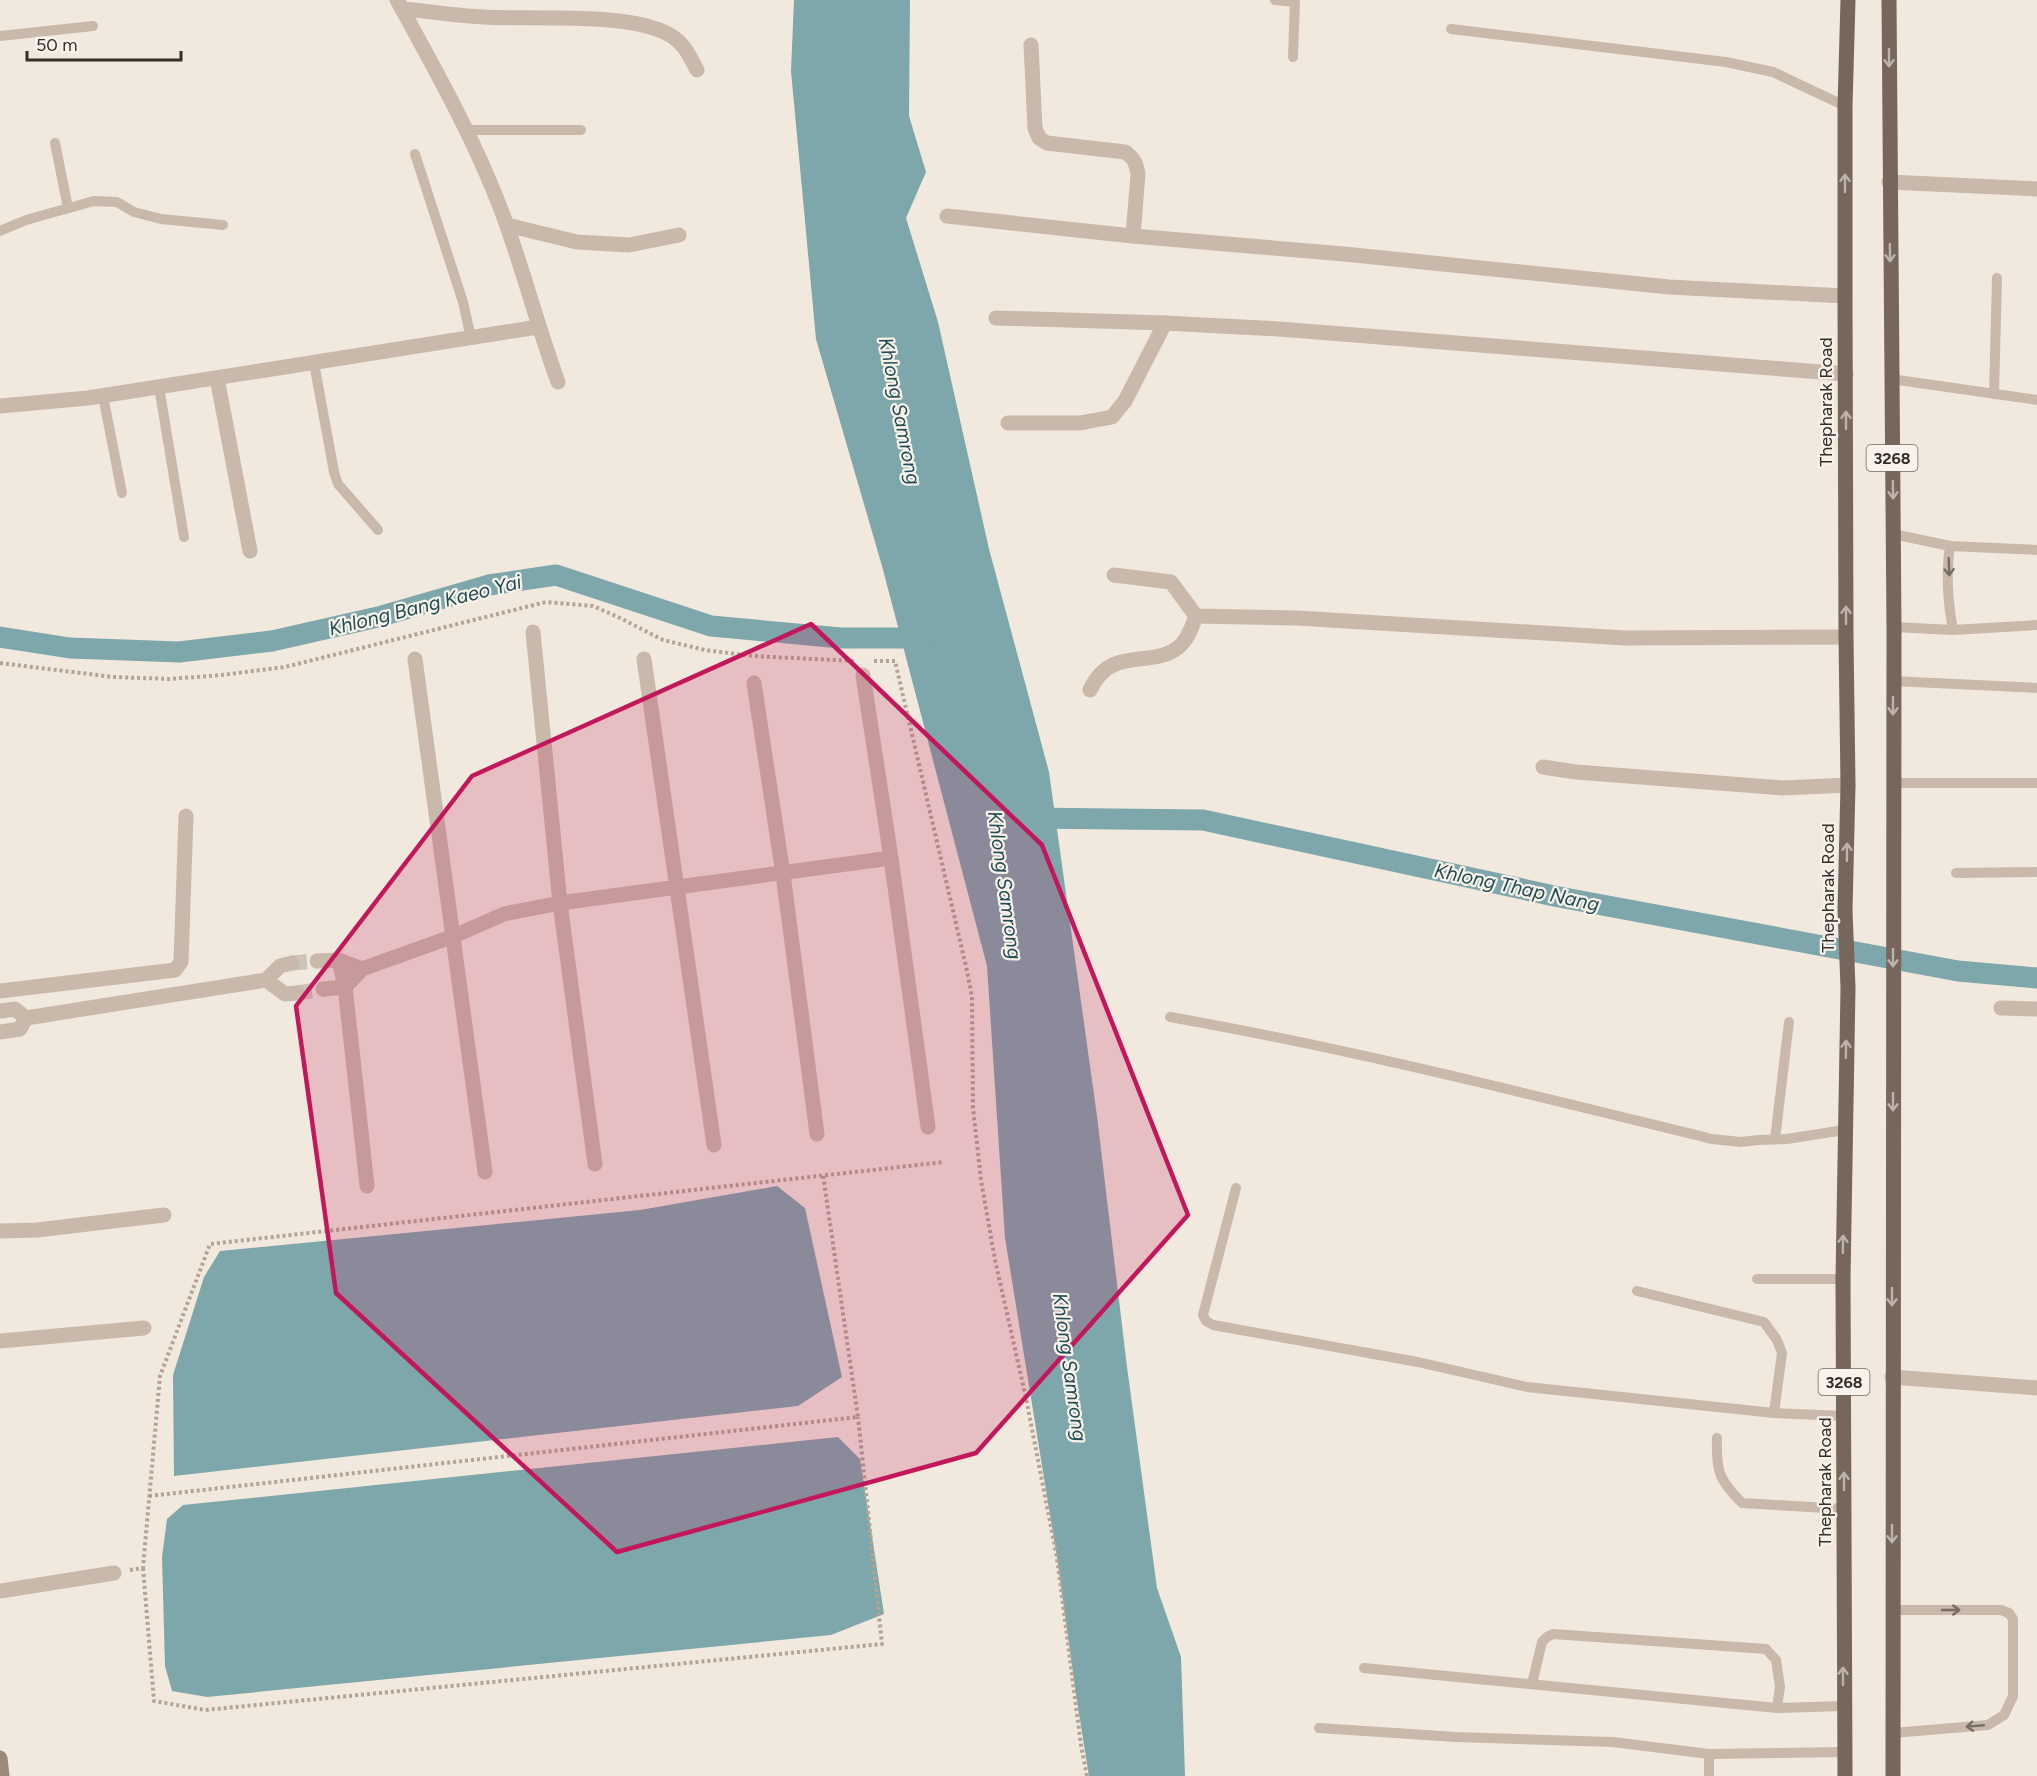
<svg xmlns="http://www.w3.org/2000/svg" width="2037" height="1776" viewBox="0 0 2037 1776" font-family="Figtree,sans-serif">
  <style>
    .water { fill: #7ea7ac }
    .lines { fill: none; stroke-linecap: round; stroke-linejoin: round }
    .canal { stroke: #7ea7ac; stroke-width: 21 }
    .street-tunnel { stroke: #ccc4b9; stroke-width: 15; stroke-dasharray: 15 8; stroke-linecap: butt }
    .path { stroke: #b4a494; stroke-width: 4; stroke-dasharray: 3 3; stroke-linecap: butt }
    .lane { stroke: #c8b9aa; stroke-width: 10 }
    .street { stroke: #c8b9aa; stroke-width: 15 }
    .secondary { stroke: #9b897c; stroke-width: 15 }
    .primary { stroke: #77665b; stroke-width: 15 }
    .oneway { stroke: #beb3aa }
    .oneway2 { stroke: #786d63 }
    .marked { fill: #c2185b; fill-opacity: 0.2; stroke: #c2185b; stroke-width: 4.5; stroke-linejoin: round }
    .labels { text-anchor: middle; stroke-width: 4.5; stroke-linejoin: round; paint-order: stroke }
    .shield { fill: #f8f2ea; stroke: #706963; stroke-width: 1.5 }
    .shield-label { font-size: 16px; font-weight: bold; fill: #362e29 }
    .street-label { font-size: 18px; fill: #362e29; stroke: #f8f2ea }
    .water-label { font-size: 20px; font-style: italic; fill: #214e55; stroke: #f8f2ea }
  </style>
  <rect width="100%" height="100%" fill="#f1e9dd"/>
  <g class="water">
    <path d="M794 0H910L909 116 926 172 906 218 938 322 989 549 1049 772 1097 1116 1127 1367 1157 1588 1181 1657 1185 1776H1089L1076 1695 1057 1558 1005 1238 987 966 882 566 816 339 791 71Z"/>
    <path d="M777 1186 805 1208 842 1377 798 1406 174 1476 173 1375 204 1277 220 1251 640 1210Z"/>
    <path d="M838 1437 860 1459 884 1614 831 1635 207 1697 172 1691 165 1666 162 1557 167 1519 183 1505Z"/>
  </g>
  <g class="lines">
    <g class="canal">
      <path d="M0 637 70 648 179 652 272 641 378 617 489 585 556 575 711 626 841 638H926"/>
      <path d="M1027 818 1203 820 1559 897 1958 971 2037 978"/>
    </g>
    <g class="street-tunnel">
      <path d="M292 963 317 961"/>
      <path d="M297 993 323 989"/>
    </g>
    <g class="path">
      <path d="M874 661H895L967 971 972 997 973 1108 981 1180 995 1260 1026 1398 1057 1558 1081 1745 1087 1776"/>
      <path d="M0 663 113 677 170 679 222 675 285 667 546 602 593 606 620 618 663 640 705 650 753 656 855 661"/>
      <path d="M149 1496 858 1417 823 1175"/>
      <path d="M143 1568 154 1701 205 1710 882 1644 858 1417"/>
      <path d="M130 1570 143 1568 160 1376 210 1244 944 1162"/>
    </g>
    <g class="lane">
      <path d="M1275 0 1294 2"/>
      <path d="M1451 29 1726 62 1773 72 1845 106"/>
      <path d="M0 36 93 26"/>
      <path d="M1293 57 1295 0"/>
      <path d="M465 130H581"/>
      <path d="M55 143 68 208"/>
      <path d="M415 154 463 302 471 338"/>
      <path d="M0 231 26 220 94 201 117 202 134 212 161 219 223 225"/>
      <path d="M314 363 334 472 338 484 378 530"/>
      <path d="M1891 379 2037 400"/>
      <path d="M159 387 184 537"/>
      <path d="M1994 394 1997 278"/>
      <path d="M103 396 122 493"/>
      <path d="M1893 534 1950 546C1946 572 1948 603 1953 630L1894 627"/>
      <path d="M1950 546 2037 550"/>
      <path d="M1953 630 2037 625"/>
      <path d="M1893 681 2037 688"/>
      <path d="M1893 783H2037"/>
      <path d="M1956 873 2037 872"/>
      <path d="M1170 1017C1352 1049 1532 1095 1712 1139L1741 1142 1758 1140 1787 1139 1844 1130"/>
      <path d="M1775 1139 1789 1022"/>
      <path d="M1236 1188 1203 1315 1206 1321 1213 1325 1418 1362 1527 1387 1774 1413 1845 1416"/>
      <path d="M1757 1279H1843"/>
      <path d="M1637 1291 1764 1322 1777 1340 1782 1353 1774 1413"/>
      <path d="M1717 1438C1716 1470 1718 1479 1742 1503L1844 1509"/>
      <path d="M1364 1668 1777 1708 1843 1706"/>
      <path d="M1532 1684 1542 1642 1547 1637 1553 1634 1766 1649 1776 1660 1780 1687 1777 1708"/>
      <path d="M1319 1728 1456 1737 1613 1742 1709 1754 1845 1752"/>
      <path d="M1893 1733 1988 1725 2004 1715 2013 1696V1619L2009 1613 2001 1610H1893"/>
      <path d="M1709 1754V1776"/>
    </g>
    <g class="street">
      <path d="M397 0C436 71 480 149 507 226 525 277 539 330 558 382"/>
      <path d="M402 9C429 11 457 16 484 17 531 20 635 11 673 37 685 45 690 57 697 70"/>
      <path d="M1031 45 1035 128 1039 138 1047 143 1125 152C1134 158 1136 163 1138 174L1133 236"/>
      <path d="M1889 182 2037 189"/>
      <path d="M947 216 1133 236 1344 254 1669 287 1845 296"/>
      <path d="M507 225 577 242 629 245 679 235"/>
      <path d="M996 318 1165 323"/>
      <path d="M217 378 250 551"/>
      <path d="M0 406 88 398 538 327"/>
      <path d="M1008 423H1080L1112 417 1125 401 1165 323 1279 329 1846 374"/>
      <path d="M1114 575 1171 582 1196 616 1297 618 1625 638 1846 637"/>
      <path d="M533 632 560 903 595 1164"/>
      <path d="M415 659 485 1172"/>
      <path d="M644 659 714 1145"/>
      <path d="M863 675 891 858 928 1127"/>
      <path d="M754 683 783 874 817 1134"/>
      <path d="M1090 690C1112 643 1153 671 1181 645 1189 637 1192 626 1196 616"/>
      <path d="M1543 767 1576 772 1783 788 1848 785"/>
      <path d="M339 960 345 987 367 1186"/>
      <path d="M317 961 339 960 362 969"/>
      <path d="M266 980 285 994 297 993"/>
      <path d="M323 989 345 987 362 969 454 936 504 914 560 903 891 858"/>
      <path d="M0 991 175 970 181 962 186 816"/>
      <path d="M2001 1008 2037 1009"/>
      <path d="M0 1011 15 1009 26 1018"/>
      <path d="M26 1018 266 980 280 966 292 963"/>
      <path d="M0 1032 20 1029 26 1018"/>
      <path d="M0 1231 37 1230 164 1215"/>
      <path d="M0 1341 144 1328"/>
      <path d="M1892 1377 2037 1388"/>
      <path d="M0 1591 114 1573"/>
    </g>
    <path class="secondary" d="M0 1758 2 1776"/>
    <g class="primary">
      <path d="M1889 0 1894 627 1893 1776"/>
      <path d="M1845 1776 1843 1279 1848 988 1845 910 1848 785 1846 637 1845 296V106L1848 0"/>
    </g>
  </g>
  <defs><path id="oneway-shaft" d="M-6 0H5M1.5-3L5.5 0L1.5 3" fill="none" stroke-width="1.6" stroke-linecap="round" stroke-linejoin="round" transform="scale(1.5)"/></defs>
  <g class="oneway">
    <use href="#oneway-shaft" transform="translate(1889 58) rotate(90)"/>
    <use href="#oneway-shaft" transform="translate(1845 183) rotate(-90)"/>
    <use href="#oneway-shaft" transform="translate(1890 253) rotate(89)"/>
    <use href="#oneway-shaft" transform="translate(1846 420) rotate(-90)"/>
    <use href="#oneway-shaft" transform="translate(1893 490) rotate(89)"/>
    <use href="#oneway-shaft" transform="translate(1846 615) rotate(-90)"/>
    <use href="#oneway-shaft" transform="translate(1893 706) rotate(90)"/>
    <use href="#oneway-shaft" transform="translate(1847 852) rotate(-89)"/>
    <use href="#oneway-shaft" transform="translate(1893 958) rotate(90)"/>
    <use href="#oneway-shaft" transform="translate(1846 1049) rotate(-89)"/>
    <use href="#oneway-shaft" transform="translate(1893 1102) rotate(90)"/>
    <use href="#oneway-shaft" transform="translate(1843 1244) rotate(-89)"/>
    <use href="#oneway-shaft" transform="translate(1892 1297) rotate(90)"/>
    <use href="#oneway-shaft" transform="translate(1844 1481) rotate(-90)"/>
    <use href="#oneway-shaft" transform="translate(1892 1534) rotate(90)"/>
    <use href="#oneway-shaft" transform="translate(1843 1676) rotate(-90)"/>
  </g>
  <g class="oneway2">
    <use href="#oneway-shaft" transform="translate(1949 567) rotate(88)"/>
    <use href="#oneway-shaft" transform="translate(1951 1610)"/>
    <use href="#oneway-shaft" transform="translate(1975 1726) rotate(175)"/>
  </g>
  <path class="marked" d="M811 624 1042 845 1188 1215 976 1453 617 1552 336 1293 296 1006 472 776Z"/>
  <g class="labels">
    <g class="shield">
      <rect x="1866.5" y="445" width="51" height="26" rx="4.5"/>
      <rect x="1818.5" y="1369" width="51" height="26" rx="4.5"/>
    </g>
    <g class="shield-label">
      <text x="1892" y="464">3268</text>
      <text x="1844" y="1388">3268</text>
    </g>
    <g class="street-label">
      <text transform="translate(1826 402) rotate(-90)" y="6">Thepharak Road</text>
      <text transform="translate(1828 888) rotate(-90)" y="6">Thepharak Road</text>
      <text transform="translate(1825 1482) rotate(-90)" y="6">Thepharak Road</text>
    </g>
    <g class="water-label">
      <text transform="translate(900 411) rotate(79)" y="7">Khlong Samrong</text>
      <text transform="translate(425 605) rotate(-14)" y="7">Khlong Bang Kaeo Yai</text>
      <text transform="translate(1005 885) rotate(82)" y="7">Khlong Samrong</text>
      <text transform="translate(1517 887) rotate(12)" y="7">Khlong Thap Nang</text>
      <text transform="translate(1070 1367) rotate(82)" y="7">Khlong Samrong</text>
    </g>
  </g>
  <path d="M27 51v9h154v-9" fill="none" stroke="#362e29" stroke-width="3"/>
  <text x="36" y="51" font-size="18" fill="#362e29" stroke="#f8f2ea" stroke-width="4.5" paint-order="stroke">50 m</text>
</svg>
